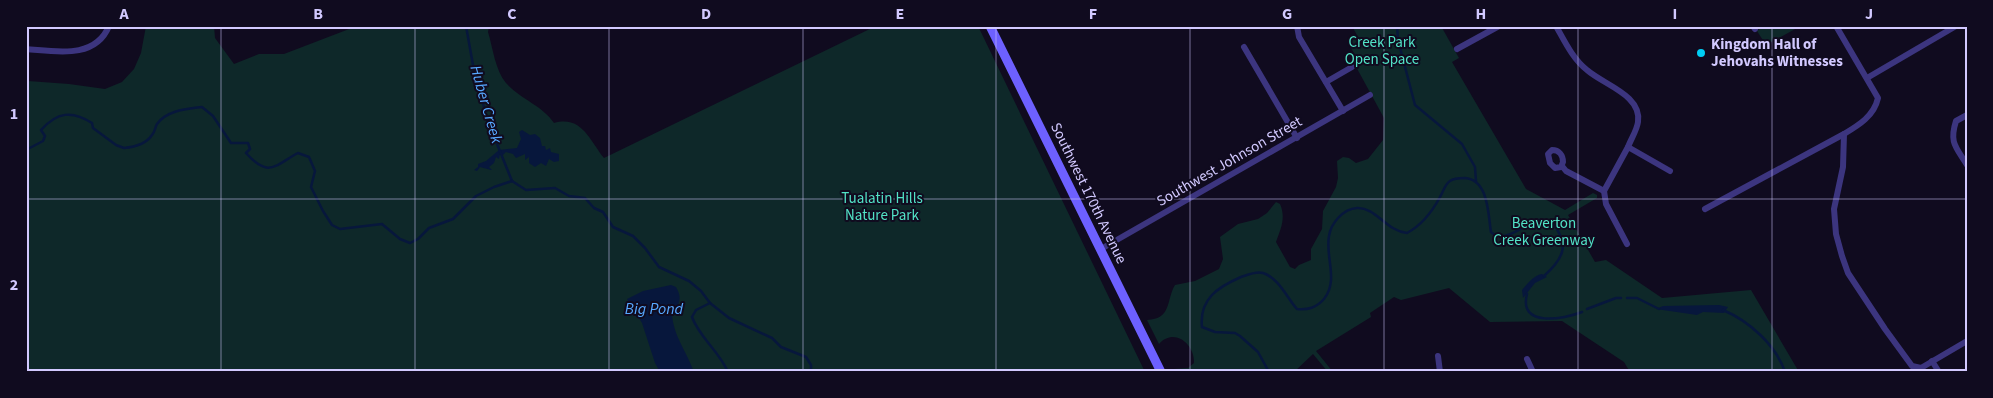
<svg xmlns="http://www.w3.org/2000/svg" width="1993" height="398" viewBox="0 0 1993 398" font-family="'Source Sans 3',sans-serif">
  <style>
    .green { fill: #0e2829 }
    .water { fill: #07173c }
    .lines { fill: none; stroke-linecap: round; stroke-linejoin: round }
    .stream { stroke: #07173c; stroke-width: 2.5 }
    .minor { stroke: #3c357f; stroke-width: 6 }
    .secondary { stroke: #6d60ff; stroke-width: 9 }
    .grid { fill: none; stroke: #d2c9ff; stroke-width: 1; stroke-opacity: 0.55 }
    .poi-dot { fill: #00cef4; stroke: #100b1f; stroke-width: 2 }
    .labels { text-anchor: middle; stroke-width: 4; stroke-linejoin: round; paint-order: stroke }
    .park-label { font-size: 15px; fill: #52e2c6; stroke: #100b1f }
    .poi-label { font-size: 15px; font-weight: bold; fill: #d2c9ff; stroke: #100b1f; text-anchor: start }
    .street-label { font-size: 15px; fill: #d2c9ff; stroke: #100b1f }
    .water-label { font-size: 16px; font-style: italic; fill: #57a8ff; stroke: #100b1f }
    .neatline { fill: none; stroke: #d2c9ff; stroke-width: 2 }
    .grid-label { font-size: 16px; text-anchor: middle; font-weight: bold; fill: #d2c9ff }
  </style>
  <rect width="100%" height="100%" fill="#100b1f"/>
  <g class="green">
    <path d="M146 26H214L215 38 234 64 259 54H284L357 26H489L488 32C493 48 495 70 506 83 520 99 542 105 554 123 582 115 590 141 604 158L876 26H978L1145 372H26V84L28 81 69 84 105 89 122 82 134 69 141 53Z"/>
    <path d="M1352 26H1441L1459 58 1452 62 1526 189 1565 210 1593 193 1597 195V198L1568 215 1595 262 1606 260 1662 298 1751 290 1799 372H1630L1624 362 1562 321 1490 322 1449 288 1401 300 1394 297 1370 313 1371 317 1316 351 1333 372H1328L1313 354 1294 372H1174L1173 369 1188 368 1194 363C1195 344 1174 327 1159 344L1147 320C1172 319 1166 300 1175 285L1195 281 1219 269 1223 259 1220 237 1238 224 1258 219 1267 213 1276 202 1280 204C1286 218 1281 228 1276 242L1290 267 1295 269 1299 265 1311 260V249L1322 229 1323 211 1336 187 1338 178 1337 161 1343 157 1349 158 1356 163 1368 159 1383 140 1384 118 1354 63 1358 60 1348 43 1358 37Z"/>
    <path d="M1763 26H1796L1797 28 1766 45 1757 31Z"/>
  </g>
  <g class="water">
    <path d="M522 130 530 135 535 134 540 138 542 146H545L546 150 550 148 551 152 559 154V161L554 162 549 159 546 166 541 163 535 167 529 163V157L525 160V154L516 158 513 154 506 152 503 155 500 154 499 159 496 157 494 163 489 167 492 170H491L480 167 477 171 474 170 478 167V164L486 161 499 150 517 148 521 139 519 132Z"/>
    <path d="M1542 274 1547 277 1535 283 1523 298 1522 290C1527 284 1534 275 1542 274Z"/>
    <path d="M671 285 676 287C683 299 679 304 672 315 674 337 687 352 694 372H660L655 363 642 323 627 299 643 291Z"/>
    <path d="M1719 305 1728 307 1724 313 1703 312 1697 315 1656 309 1663 306Z"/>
  </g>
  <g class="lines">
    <g class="stream">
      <path d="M466 26 473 65 487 119 512 181"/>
      <path d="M1397 26 1398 40 1415 105 1462 144 1475 167 1476 182"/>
      <path d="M26 150 43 141 45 136 41 130C57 112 72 110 92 123L93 128 116 145 124 148C135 147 146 144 152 135 155 132 155 127 157 124 167 110 187 109 202 107L213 116 231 143H248L250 149 246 153C269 179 275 165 298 153L309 157 315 171 311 187 323 211 332 225 340 229 382 224 400 239 410 243 418 239 429 228 453 219 476 196 494 187 512 181"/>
      <path d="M512 181 526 190 555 188 569 196 585 198 594 208 603 212 613 227 633 236 645 248 659 267 689 281 701 291 710 303 729 318 772 338 781 347 806 357 811 365V372"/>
      <path d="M1527 294C1518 328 1564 319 1582 312"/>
      <path d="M1627 298H1637L1659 309"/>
      <path d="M710 303 696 310 692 317C699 337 719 351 728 372"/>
      <path d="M1587 309 1616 298H1621"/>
      <path d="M1723 310C1749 321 1776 345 1785 372"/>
      <path d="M1269 372 1258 352 1240 336 1235 333 1215 332 1202 327C1199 299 1218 287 1241 277 1247 275 1256 271 1263 273 1279 278 1287 298 1297 309 1308 310 1316 308 1324 299 1339 280 1325 257 1329 236 1331 223 1343 209 1357 208 1376 207 1386 231 1407 233 1422 225 1432 212 1440 197 1443 192 1445 184 1450 181 1454 178 1461 178 1465 178 1489 180 1488 215 1491 232 1506 245 1524 223 1540 220 1543 220 1548 221 1552 222 1570 245 1564 258 1544 276"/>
    </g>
    <g class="minor">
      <path d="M1297 26 1299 37 1343 111"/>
      <path d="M1556 26C1565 42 1573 59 1587 70 1604 85 1642 95 1638 122 1637 130 1631 139 1628 147"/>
      <path d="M1753 26 1755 29"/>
      <path d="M1836 26 1878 98C1874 116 1859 125 1844 134L1843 167 1834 209 1836 234 1842 256 1848 273 1885 329 1912 366 1921 368 1967 341"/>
      <path d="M1244 47 1297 138"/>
      <path d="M26 49C55 51 95 60 109 26"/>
      <path d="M1457 49 1499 26"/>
      <path d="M1867 78 1956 26"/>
      <path d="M1326 82 1352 67"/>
      <path d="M1967 115 1956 121C1949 143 1956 147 1967 165"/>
      <path d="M1552 150C1559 150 1563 155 1563 162L1561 167 1555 168 1550 163 1548 154Z"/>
      <path d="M1562 166 1566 171 1604 191"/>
      <path d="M1705 209 1844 134"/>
      <path d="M1627 244 1606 204 1604 191 1628 147 1670 171"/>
      <path d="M1101 249 1370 95"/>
      <path d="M1438 356 1440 372"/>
      <path d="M1527 359 1533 372"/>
      <path d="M1932 361 1939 372"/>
    </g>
    <path class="secondary" d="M990 26 1161 372"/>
  </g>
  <path class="grid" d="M221 26V372M415 26V372M609 26V372M803 26V372M996 26V372M1190 26V372M1384 26V372M1578 26V372M1772 26V372M26 199H1967"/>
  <circle class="poi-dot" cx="1701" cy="53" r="5"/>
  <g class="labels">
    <g class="park-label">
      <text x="1382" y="47">Creek Park<tspan x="1382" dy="17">Open Space</tspan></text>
      <text x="882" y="203">Tualatin Hills<tspan x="882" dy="17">Nature Park</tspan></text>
      <text x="1544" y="228">Beaverton<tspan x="1544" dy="17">Creek Greenway</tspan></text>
    </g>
    <g class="poi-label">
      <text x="1711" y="49">Kingdom Hall of<tspan x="1711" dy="17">Jehovahs Witnesses</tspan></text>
    </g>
    <g class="street-label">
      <text transform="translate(1229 161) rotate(-30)" y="5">Southwest Johnson Street</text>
      <text transform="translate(1089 193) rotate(64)" y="5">Southwest 170th Avenue</text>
    </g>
    <g class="water-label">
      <text transform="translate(487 104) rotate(74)" y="6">Huber Creek</text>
      <text x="654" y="314">Big Pond</text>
    </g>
  </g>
  <rect width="1993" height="398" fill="none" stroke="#100b1f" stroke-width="55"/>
  <rect x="28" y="28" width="1938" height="342" class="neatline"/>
  <g class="grid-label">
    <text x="124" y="19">A</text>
    <text x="318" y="19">B</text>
    <text x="512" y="19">C</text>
    <text x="706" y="19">D</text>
    <text x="900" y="19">E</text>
    <text x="1093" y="19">F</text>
    <text x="1287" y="19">G</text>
    <text x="1481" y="19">H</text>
    <text x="1675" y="19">I</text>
    <text x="1869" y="19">J</text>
    <text x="14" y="119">1</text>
    <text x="14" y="290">2</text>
  </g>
</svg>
